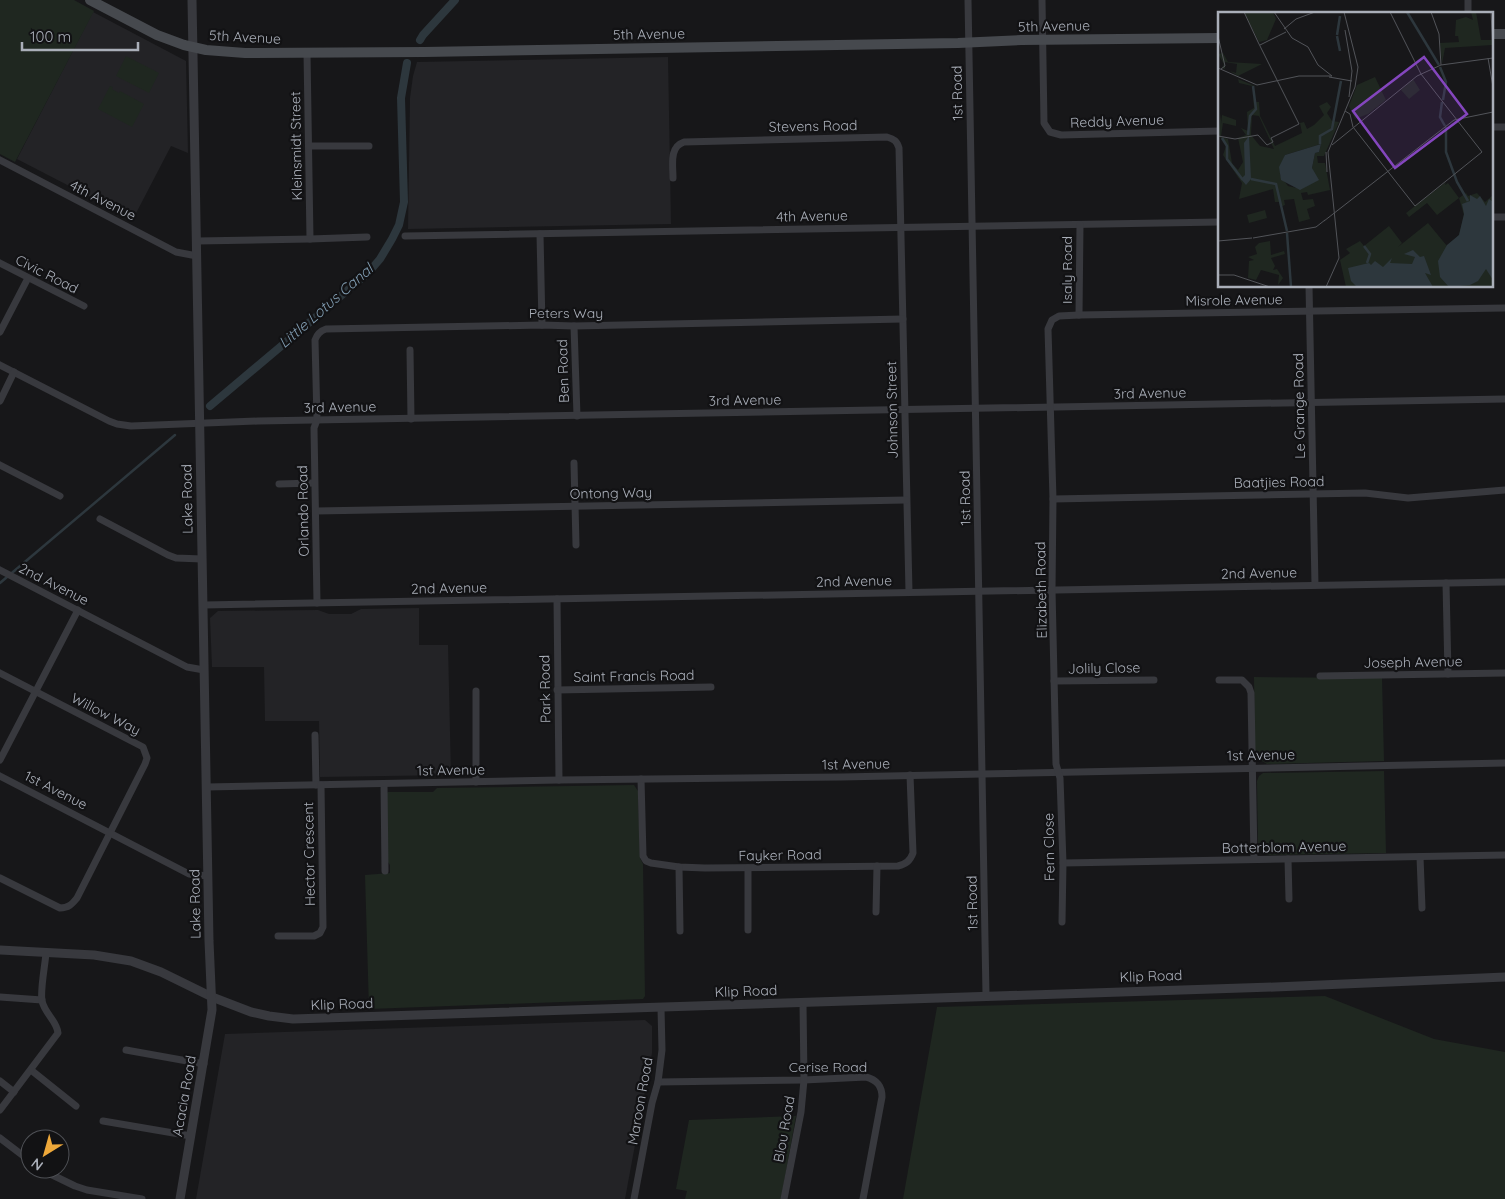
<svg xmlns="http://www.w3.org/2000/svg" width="1505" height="1199" viewBox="0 0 1505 1199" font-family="Quicksand,sans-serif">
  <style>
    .built { fill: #232326 }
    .green { fill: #1f2720 }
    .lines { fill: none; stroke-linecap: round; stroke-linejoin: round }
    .stream { stroke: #2d373d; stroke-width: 2.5 }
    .canal { stroke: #2d373d; stroke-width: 8 }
    .minor { stroke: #38393e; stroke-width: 7 }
    .tertiary { stroke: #38393e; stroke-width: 9 }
    .secondary { stroke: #46494e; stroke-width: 10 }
    .labels { text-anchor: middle; stroke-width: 4.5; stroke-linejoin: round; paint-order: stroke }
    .street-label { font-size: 14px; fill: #aaafb9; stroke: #121214 }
    .water-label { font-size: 15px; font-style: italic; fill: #829eb3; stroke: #121214 }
    .inset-river { fill: none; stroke: #2d373d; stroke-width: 2.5 }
    .inset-road { fill: none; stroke: #525459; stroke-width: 1 }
    .view { fill: #8446be; fill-opacity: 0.15; stroke: #8446be; stroke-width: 2.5 }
    .inset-edge { fill: none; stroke: #aaafb9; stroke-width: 2.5 }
  </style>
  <rect width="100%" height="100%" fill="#171719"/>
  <g class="built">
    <path d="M93 12 186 61 188 153 171 146 133 219 17 159Z"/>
    <path d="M668 57 671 224 408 229 410 98 413 76 417 62Z"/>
    <path d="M419 608V645H448L451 775 320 777 319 721H265L264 667H212L210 618 218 611 318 610 329 614H351L361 609Z"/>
    <path d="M645 1020 652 1026V1053L625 1199H196L225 1034Z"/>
  </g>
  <g class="green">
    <path d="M0 0H74L94 11 15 162 0 154Z"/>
    <path d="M126 56 159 73 149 93 116 76Z"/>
    <path d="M110 86 113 87 112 89 119 93 120 91 144 104 132 127 98 109Z"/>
    <path d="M1254 677 1382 678 1384 761 1267 764 1259 759 1255 752Z"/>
    <path d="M1384 771 1386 853 1267 855 1261 852 1258 846 1257 781 1259 776 1263 773Z"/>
    <path d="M634 785 638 791 640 858 643 864 645 996 643 999 369 1009 365 875 390 873V865L387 861 386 794 388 792H433L437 788Z"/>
    <path d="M1325 996 1434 1039 1505 1052V1199H903L937 1007Z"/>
    <path d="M796 1116 781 1199H685L687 1191 676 1189 689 1120Z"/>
  </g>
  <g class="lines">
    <path class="stream" d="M0 583 175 435"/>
    <g class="canal">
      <path d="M420 40 423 35 455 0"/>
      <path d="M210 406 368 273 380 259 392 239 399 225 404 202 401 98 407 63"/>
    </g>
    <g class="minor">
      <path d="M968 0 986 995"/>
      <path d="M1042 0 1044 123 1050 132 1061 135 1219 131"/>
      <path d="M1468 0V14"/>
      <path d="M307 53 310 239"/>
      <path d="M1491 127H1505"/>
      <path d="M309 146H369"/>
      <path d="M0 160 176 252 197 256"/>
      <path d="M673 178C673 165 669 147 684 142L887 137C894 139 897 141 899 148L909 592"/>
      <path d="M1491 217H1505"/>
      <path d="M540 234 542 325"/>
      <path d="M405 236 1219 222"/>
      <path d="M197 241 310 239 367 237"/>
      <path d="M0 263 84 306"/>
      <path d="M1309 286 1315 585"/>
      <path d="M1079 315 1080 225"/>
      <path d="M574 326 577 416"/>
      <path d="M0 332 28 278"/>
      <path d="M410 350 411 419"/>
      <path d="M0 365 109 421 117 424 131 426 258 421 1505 399"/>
      <path d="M0 401 14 372"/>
      <path d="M574 463 576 545"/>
      <path d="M0 465 60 496"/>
      <path d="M279 484 314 483"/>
      <path d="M1053 499 1365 493 1408 498 1505 490"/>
      <path d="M316 511 906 500"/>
      <path d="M100 519 168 555 176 558 202 559"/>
      <path d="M0 570 187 667 204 670"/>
      <path d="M1446 583 1448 674"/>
      <path d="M557 599 559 780"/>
      <path d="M317 603 314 428 317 420 315 340C317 334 320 331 326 329L542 325 574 326 903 319"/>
      <path d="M204 605 1505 582"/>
      <path d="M0 673 143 747 147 758 145 764 77 898C72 904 69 908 60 908L0 878"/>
      <path d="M1320 676 1505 673"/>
      <path d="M1219 680H1242L1249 687 1251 693 1254 859"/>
      <path d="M1054 681 1154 680"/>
      <path d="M557 690 711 687"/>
      <path d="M476 691V782"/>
      <path d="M315 735 316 785"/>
      <path d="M0 760 78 610"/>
      <path d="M0 776 189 874 208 876"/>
      <path d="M641 779 643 856 646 861 651 863 679 867 705 868 898 866C906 864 910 861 913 853L910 775"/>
      <path d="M384 784 385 871"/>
      <path d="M207 787 559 780 842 777 1505 763"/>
      <path d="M1420 857 1422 908"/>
      <path d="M1288 859 1289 899"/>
      <path d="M1063 863 1505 855"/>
      <path d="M679 867 680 931"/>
      <path d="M748 868V930"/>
      <path d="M876 912 877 866"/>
      <path d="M1062 922 1063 863 1060 778 1056 764 1052 590 1053 499 1048 329 1052 320 1059 316 1079 315 1505 308"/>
      <path d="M278 936H314L320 933 323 927 321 785"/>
      <path d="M0 997 42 1000"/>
      <path d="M126 1050 204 1064"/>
      <path d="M31 1070 76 1106"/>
      <path d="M0 1081 14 1092"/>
      <path d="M658 1082 804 1080 866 1077C877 1080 882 1086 882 1097L863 1199"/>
      <path d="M0 1110 58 1033C57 1021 45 1014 42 1001 40 990 45 966 46 953"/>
      <path d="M103 1121 191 1136"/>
      <path d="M0 1138 30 1161"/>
      <path d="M40 1169 75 1186 87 1190 142 1199"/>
      <path d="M634 1199 652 1103 658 1082 662 1050 661 1008"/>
      <path d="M784 1199 801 1112 804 1080 803 1003"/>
    </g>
    <g class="tertiary">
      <path d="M0 950 94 955 131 961 161 972 212 997 251 1012 269 1016 293 1019 1275 987 1505 977"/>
      <path d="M180 1199 212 1010 209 941 192 0"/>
    </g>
    <g class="secondary">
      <path d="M90 0 157 35 184 45 206 50 245 53 424 52 958 43 1021 40 1219 38"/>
      <path d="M1491 34H1505"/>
    </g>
  </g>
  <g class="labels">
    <g class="street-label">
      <text transform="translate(1054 26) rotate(-1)" y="5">5th Avenue</text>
      <text transform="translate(649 34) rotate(-1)" y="5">5th Avenue</text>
      <text transform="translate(245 37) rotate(3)" y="5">5th Avenue</text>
      <text transform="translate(957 93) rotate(-91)" y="5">1st Road</text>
      <text transform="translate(1117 121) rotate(-2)" y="5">Reddy Avenue</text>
      <text transform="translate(813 126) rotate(-1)" y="5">Stevens Road</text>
      <text transform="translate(296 146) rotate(-91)" y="5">Kleinsmidt Street</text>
      <text transform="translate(103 200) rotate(27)" y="5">4th Avenue</text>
      <text transform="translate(812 216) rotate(-1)" y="5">4th Avenue</text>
      <text transform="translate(1067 270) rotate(-90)" y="5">Isaly Road</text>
      <text transform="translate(47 274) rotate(27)" y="5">Civic Road</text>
      <text transform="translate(1234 300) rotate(-1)" y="5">Misrole Avenue</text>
      <text x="566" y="318">Peters Way</text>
      <text transform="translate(563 371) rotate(-92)" y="5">Ben Road</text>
      <text transform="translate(1150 393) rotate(-1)" y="5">3rd Avenue</text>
      <text transform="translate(745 400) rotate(-1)" y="5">3rd Avenue</text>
      <text transform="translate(1299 406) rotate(-91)" y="5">Le Grange Road</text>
      <text transform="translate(340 407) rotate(-1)" y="5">3rd Avenue</text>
      <text transform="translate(892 410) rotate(-91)" y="5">Johnson Street</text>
      <text transform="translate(1279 482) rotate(-1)" y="5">Baatjies Road</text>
      <text transform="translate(611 493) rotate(-1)" y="5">Ontong Way</text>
      <text transform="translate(965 498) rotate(-91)" y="5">1st Road</text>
      <text transform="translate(187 499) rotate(-91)" y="5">Lake Road</text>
      <text transform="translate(303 511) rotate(-91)" y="5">Orlando Road</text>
      <text transform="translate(1259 573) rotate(-1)" y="5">2nd Avenue</text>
      <text transform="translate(854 581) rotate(-1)" y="5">2nd Avenue</text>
      <text transform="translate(54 584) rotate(27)" y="5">2nd Avenue</text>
      <text transform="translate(449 588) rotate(-1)" y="5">2nd Avenue</text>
      <text transform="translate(1041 590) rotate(-91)" y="5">Elizabeth Road</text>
      <text transform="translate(1413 662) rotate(-1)" y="5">Joseph Avenue</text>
      <text transform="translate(1104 668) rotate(-1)" y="5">Jolily Close</text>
      <text transform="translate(634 676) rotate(-1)" y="5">Saint Francis Road</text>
      <text transform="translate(545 689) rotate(-91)" y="5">Park Road</text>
      <text transform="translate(106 714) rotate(27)" y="5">Willow Way</text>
      <text transform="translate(1261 755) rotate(-1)" y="5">1st Avenue</text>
      <text transform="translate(856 764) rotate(-1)" y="5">1st Avenue</text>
      <text transform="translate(451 770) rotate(-1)" y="5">1st Avenue</text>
      <text transform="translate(56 790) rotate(27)" y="5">1st Avenue</text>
      <text transform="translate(1049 847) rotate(-91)" y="5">Fern Close</text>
      <text transform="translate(1284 847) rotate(-1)" y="5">Botterblom Avenue</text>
      <text transform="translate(309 854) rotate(-91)" y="5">Hector Crescent</text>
      <text transform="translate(780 855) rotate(-1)" y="5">Fayker Road</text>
      <text transform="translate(972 903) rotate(-91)" y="5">1st Road</text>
      <text transform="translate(195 904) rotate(-91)" y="5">Lake Road</text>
      <text transform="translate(1151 976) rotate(-2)" y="5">Klip Road</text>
      <text transform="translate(746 991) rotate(-2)" y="5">Klip Road</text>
      <text transform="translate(342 1004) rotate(-2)" y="5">Klip Road</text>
      <text x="828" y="1072">Cerise Road</text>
      <text transform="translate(184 1096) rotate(-80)" y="5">Acacia Road</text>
      <text transform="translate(640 1101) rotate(-80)" y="5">Maroon Road</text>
      <text transform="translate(784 1129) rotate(-80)" y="5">Blou Road</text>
    </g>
    <g class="water-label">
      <text transform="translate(326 306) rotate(-41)" y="5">Little Lotus Canal</text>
    </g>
  </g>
  <g transform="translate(1218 12)">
    <rect width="275" height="275" fill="#171719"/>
    <path d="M26 0H55L58 7 49 28 41 30ZM253 0H258L263 28H274V33L227 36 224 52 222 31 241 30 240 24H237L238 8 248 5 255 8ZM5 41 10 50 44 52 20 64 12 59 18 61 19 52 7 50V57L4 56 6 52 0 42ZM157 65 168 88 150 102 137 107 131 94 139 73ZM20 67 37 74 34 75 36 90H41L42 104 57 134 84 121 82 111 86 110 89 117 96 113 106 103 101 94 109 90 113 95 109 101 114 109 121 110 106 144H99L100 151H107L112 178 90 183 89 180 83 181 85 188 95 187 97 194 89 197 92 207 81 210 76 187 66 188 67 193 62 195 61 190H57L55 177 21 187 24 171 5 143 8 134 2 125 10 127 14 151 20 158 25 150 20 126 28 123 23 116 30 119 29 100 36 96 34 74 21 71ZM34 103 41 104 56 137 42 134 33 123ZM103 132 101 140 97 141 94 156 97 166 100 167 83 177 70 174 62 163 67 143ZM195 67 202 78 191 87 183 78ZM3 101V112L4 103 18 108V114L5 111 3 124H0ZM228 170 227 173 230 171 241 186 219 203 209 191 191 205 188 201ZM248 181 250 184 259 181 267 190 275 183V275H128L122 248 132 241 128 237 142 229 146 234 171 214 184 231 180 235 210 211 229 234 241 223 246 203 241 186ZM47 198 49 206 31 211 29 203ZM52 229 53 243 66 239 67 242 53 246 57 254 55 258 59 257 65 266 60 273 61 263 43 258 38 268 30 266 31 249 36 248 30 245 39 242 37 235 41 231Z" fill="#1f2720" fill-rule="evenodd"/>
    <path d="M31 124 33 167 28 173 23 167 27 163 26 131ZM103 132 101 140 97 141 94 156 101 168 82 178 63 168 61 155 67 143ZM252 183 259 187 262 184 268 194 271 187 274 189 275 186V268L268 257 260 269 252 273 231 275 222 265 220 249 229 233 241 223 246 202 244 192 252 189ZM195 238 202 245 206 244 213 263 207 261 215 275H139L133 269 130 256 151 251 153 253 157 249 165 255 174 246 172 251 194 252 197 245 186 242Z" fill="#2d373d"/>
    <path class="inset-river" d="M189 0 221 53M119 23 122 4M119 24 122 39M222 55 228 70 225 88M224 90 222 105 227 114M228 115V140L239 170 250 189M30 123 32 104 38 97 35 74M4 126 9 134V147L25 168M102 132V124L114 117 123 69M33 167 58 172 69 219M69 221 73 275M146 234 152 242 149 251"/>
    <path class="inset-road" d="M26 0 40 30M56 0 74 26 90 35 100 53 114 64M213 0 221 22 223 53M273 0 275 39M66 17 78 7 97 0M127 18 134 59 131 85M0 24 7 54 3 57M42 33 68 20M270 46 275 75M0 56 39 73 81 64H114M111 65 134 69M127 99 132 102 135 115 197 194 264 140 203 62 172 0M0 124 17 127 40 123 49 133 55 130 53 126 81 112 40 30M114 133 199 64 223 53 275 46M108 140 109 160M106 209 236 108 275 100M35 226 98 215 107 208M0 229 34 226M0 263H16L52 275M108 275 121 246 110 140 137 75 140 55 126 0"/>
    <path class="view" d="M206 45 249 102 177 156 135 99Z"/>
    <rect width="275" height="275" class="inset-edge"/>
  </g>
  <g transform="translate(45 1154) rotate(217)"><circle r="24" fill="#121214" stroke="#4f5156"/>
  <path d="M0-4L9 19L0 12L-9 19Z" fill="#eea83a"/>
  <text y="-8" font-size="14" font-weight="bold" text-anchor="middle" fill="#aaafb9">N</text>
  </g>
  <path d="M22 42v8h116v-8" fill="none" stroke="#aaafb9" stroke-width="2.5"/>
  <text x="30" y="42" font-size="15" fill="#aaafb9" stroke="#121214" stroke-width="4" paint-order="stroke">100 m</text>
</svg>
